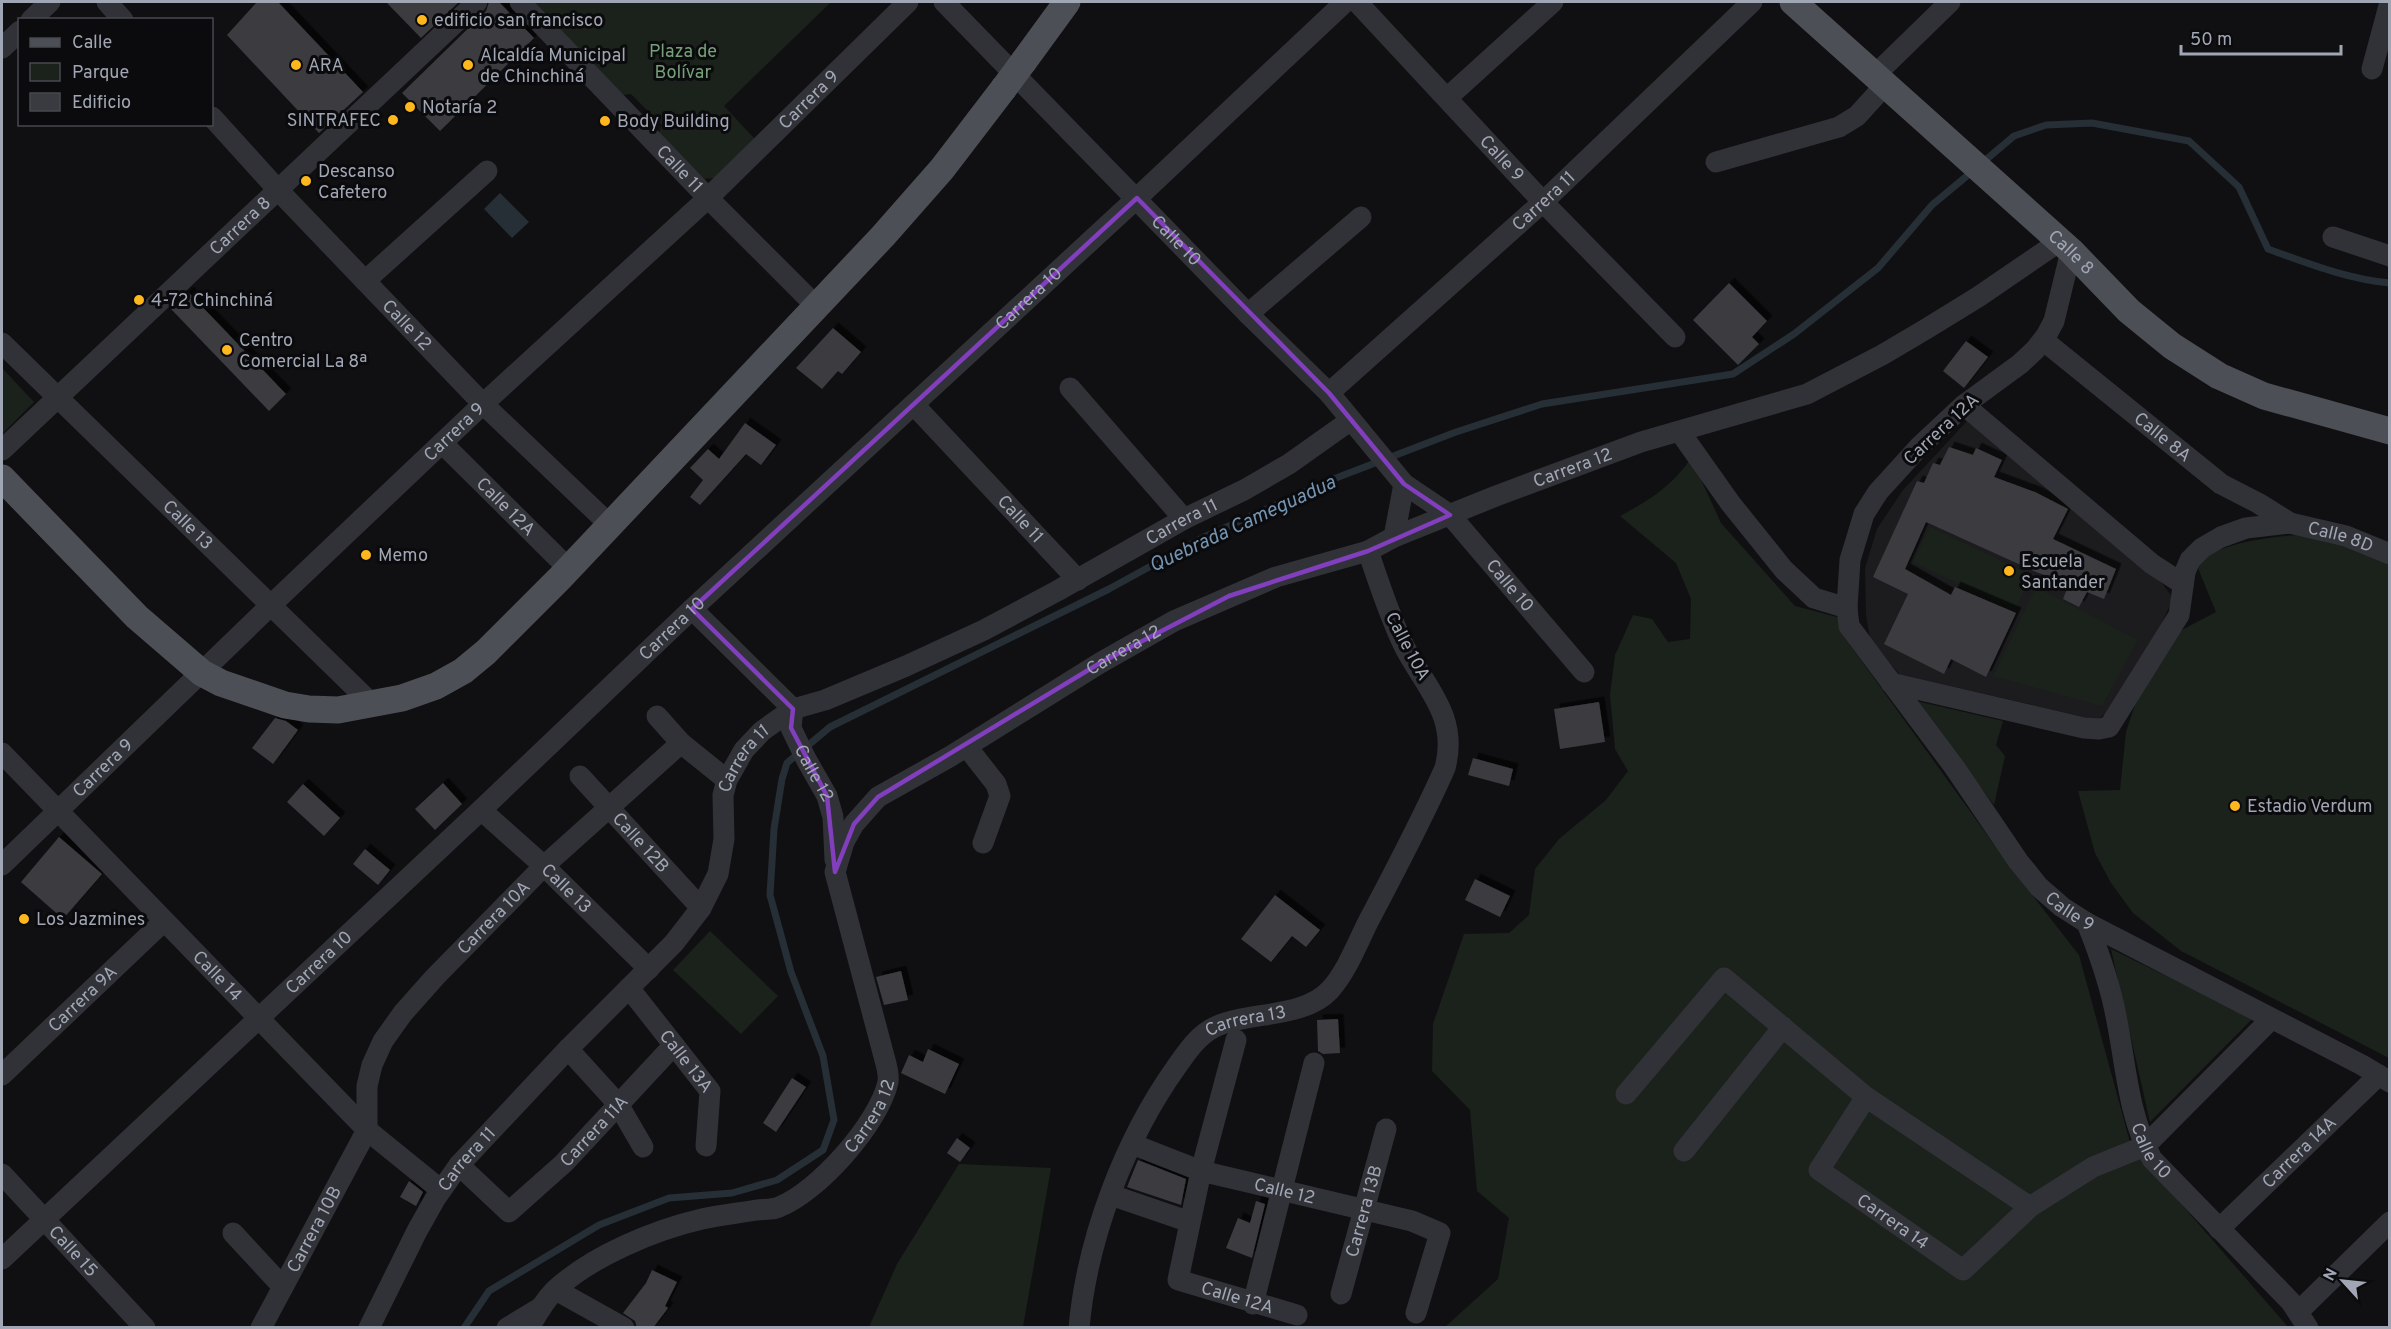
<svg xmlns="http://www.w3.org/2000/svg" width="2391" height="1329" viewBox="0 0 2391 1329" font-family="Overpass,sans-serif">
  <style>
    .built { fill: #1c1c1f }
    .green { fill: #1a221b }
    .water { fill: #262e36 }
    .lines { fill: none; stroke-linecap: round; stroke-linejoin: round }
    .stream { stroke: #262e36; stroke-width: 7 }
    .building { fill: #3a3b40; filter: url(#shadow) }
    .minor { stroke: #313237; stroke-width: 21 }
    .major { stroke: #4d4f56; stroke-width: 27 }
    .major-bridge { stroke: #4d4f56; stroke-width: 27 }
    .marked { fill: none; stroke: #813ebd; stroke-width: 4.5; stroke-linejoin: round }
    .poi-dot { fill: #feb71c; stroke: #0b0b0d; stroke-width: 2 }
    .labels { text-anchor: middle; stroke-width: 6; stroke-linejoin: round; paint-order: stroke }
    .poi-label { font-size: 18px; fill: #a0a6b4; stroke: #0b0b0d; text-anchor: start }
    .park-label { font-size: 18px; fill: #76a079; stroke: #0b0b0d }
    .street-label { font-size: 18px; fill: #a0a6b4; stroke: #0b0b0d }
    .water-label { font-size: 20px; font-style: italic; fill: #7494b2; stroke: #0b0b0d }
  </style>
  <defs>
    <filter id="shadow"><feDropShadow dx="5.5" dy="-5.5" stdDeviation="0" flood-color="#0009"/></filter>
  </defs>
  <rect width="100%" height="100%" fill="#101012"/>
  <path class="built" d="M1968 420 2155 574 2173 598 2162 623 2108 712 2097 720 1899 674 1870 639 1866 614 1865 568 1877 529 1903 490Z"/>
  <g class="green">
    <path d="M522 2H831L724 106 754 138 752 144 715 178 702 179 657 138 662 125 631 94 615 96Z"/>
    <path d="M2 368 34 402 2 434Z"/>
    <path d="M1691 458 1721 523 1795 606 1837 617 1845 638 2011 868 2079 955 2131 1146 2288 1327H1445L1498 1279 1509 1218 1477 1191 1470 1110 1432 1071 1433 1024 1464 934 1509 933 1529 915 1535 869 1559 839 1606 800 1628 771 1615 749 1610 695 1615 655 1633 615 1652 619 1668 642 1690 639 1691 599 1676 563 1620 516C1650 500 1672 486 1691 458Z"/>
    <path d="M1930 527 2031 575 2015 610 1913 562Z"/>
    <path d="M2297 535 2326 538 2389 562V1058L2181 951 2133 913 2111 883 2095 853 2078 791 2120 790 2126 732 2135 705 2148 678 2180 631 2216 612 2195 561C2228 543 2260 538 2297 535Z"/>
    <path d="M2036 587 2138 640 2102 706 1993 676Z"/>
    <path d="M1916 701 2003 721 1996 745 2005 756 1994 805Z"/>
    <path d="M710 931 778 996 741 1034 673 970Z"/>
    <path d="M2111 949 2253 1018 2150 1122Z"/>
    <path d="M959 1164 1051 1168 1023 1327H869L897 1264Z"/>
  </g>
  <path class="water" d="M500 193 529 222 512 238 484 209Z"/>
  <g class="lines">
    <g class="stream">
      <path d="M1982 163 2014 136 2046 125 2092 123 2189 141 2239 187 2268 249C2307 263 2347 279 2390 283"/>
      <path d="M464 1328 489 1291 599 1225 669 1198 732 1193 777 1180 823 1150 834 1120 823 1056 791 972 770 895 774 829 782 779 787 763 830 727 1109 589 1202 538 1336 478 1456 432 1542 404 1733 374 1794 334 1878 268 1932 205 1974 170"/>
    </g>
  </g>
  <g class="building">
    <path d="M257 2H278L363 92 319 133 227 35Z"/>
    <path d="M386 2H459L421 38Z"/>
    <path d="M489 2H499L534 38 440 131 402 93 486 11Z"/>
    <path d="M1729 283 1767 321 1752 337 1759 344 1738 365 1693 320Z"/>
    <path d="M188 292 286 394 269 411 171 309Z"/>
    <path d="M833 328 861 352 842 374 838 371 822 389 796 368Z"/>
    <path d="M1966 341 1988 357 1964 388 1943 371Z"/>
    <path d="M745 423 776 445 761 465 746 454 700 505 690 497 703 480 690 468 708 449 719 459Z"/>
    <path d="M1949 447 1973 455 1976 448 2002 460 1994 477 2035 492 2068 509 2053 539 2116 569 2104 599 2087 592 2079 607 2063 599 2069 584 2036 572 1926 522 1905 569 1951 595 1955 587 2016 613 1986 677 1951 659 1944 674 1884 644 1908 594 1873 577 1917 481 1924 483 1933 463 1940 465Z"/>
    <path d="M1599 702 1605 742 1560 749 1554 709Z"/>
    <path d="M275 718 286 721 298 730 273 764 252 748Z"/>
    <path d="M1473 758 1513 769 1509 786 1468 775Z"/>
    <path d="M443 783 462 804 435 830 415 809Z"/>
    <path d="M303 784 340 818 324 836 287 802Z"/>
    <path d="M59 837 102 874 63 919 21 882Z"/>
    <path d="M365 849 390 870 378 885 353 864Z"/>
    <path d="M1475 879 1510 896 1500 917 1465 900Z"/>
    <path d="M1275 895 1320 930 1306 947 1292 936 1271 962 1241 939Z"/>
    <path d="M901 971 908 1000 884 1005 876 977Z"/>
    <path d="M1338 1019 1340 1053 1323 1054 1318 1051 1317 1020Z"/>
    <path d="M928 1049 959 1064 945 1094 901 1073 909 1055 923 1062Z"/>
    <path d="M792 1078 806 1087 776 1132 763 1123Z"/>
    <path d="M957 1138 970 1148 960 1162 947 1153Z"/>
    <path d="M1138 1160 1186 1179 1181 1205 1127 1187Z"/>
    <path d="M409 1181 423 1192 416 1206 400 1197Z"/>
    <path d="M1256 1201 1265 1204 1252 1258 1226 1248 1238 1218 1250 1223Z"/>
    <path d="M652 1270 677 1282 665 1306 668 1308 653 1328H637L635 1321 623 1313 646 1283Z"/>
  </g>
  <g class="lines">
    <g class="minor">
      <path d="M107 2 123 20"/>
      <path id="s1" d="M520 2 708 198 817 307"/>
      <path id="s2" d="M944 2 1248 314 1329 393 1404 484 1394 537"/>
      <path id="s3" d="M1357 2 1543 202 1675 337"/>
      <path d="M31 20 50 2"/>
      <path d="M2 48 20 31"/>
      <path d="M2372 69 2390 2"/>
      <path d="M1875 75 1950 2"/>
      <path d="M1447 98 1553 2"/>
      <path id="s4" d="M212 117 278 190 483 404 610 525"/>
      <path d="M1716 162 1839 127 1857 116 1886 84"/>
      <path d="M2333 237 2390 256"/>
      <path id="s5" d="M2071 251 2054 321 2046 336 2035 350 2020 364 1964 405 1919 447 1878 492 1864 514 1850 560 1847 608 1849 626 1955 768 2018 861 2039 887 2062 907 2087 923 2362 1065 2390 1082"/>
      <path d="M365 281 487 171"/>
      <path d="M1248 314 1361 217"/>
      <path id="s6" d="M2043 340 2221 484 2258 503 2290 523"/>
      <path id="s7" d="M2 343 373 705"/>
      <path d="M1070 388 1184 519"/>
      <path id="s8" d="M1329 393 1543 202 1752 2"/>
      <path id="s9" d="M914 405 1078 580"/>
      <path d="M1964 405 2152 564 2183 584"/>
      <path d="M1680 432 1731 504 1784 570 1814 598 1847 608"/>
      <path id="s10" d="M442 443 569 569"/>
      <path id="s11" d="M2 450 477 2"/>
      <path id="s12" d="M1404 484 1450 515 1584 672"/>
      <path id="s13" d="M692 609 793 709 791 728 806 759 827 796 833 817 835 860"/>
      <path id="s14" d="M1891 683 2084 728 2099 729 2109 727 2179 615 2185 572 2190 560 2202 548 2221 537 2246 528 2290 523 2346 536 2390 554"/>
      <path d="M657 716 681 743 727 780"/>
      <path d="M967 747 996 784 1000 796 983 843"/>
      <path id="s15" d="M2 753 367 1130 441 1190"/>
      <path id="s16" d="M580 776 701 908"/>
      <path id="s17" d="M481 810 544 866 649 969"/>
      <path id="s18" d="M2 865 270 606 483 404 708 198 908 2"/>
      <path id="s19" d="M2087 923C2099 953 2110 984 2116 1016 2126 1064 2128 1116 2152 1159L2291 1302 2308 1328"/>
      <path id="s20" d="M629 988 710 1091 706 1146"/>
      <path id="s21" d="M1236 1040 1201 1171 1178 1280 1297 1315"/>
      <path d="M568 1049 618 1104 643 1147"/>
      <path id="s22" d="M2 1075 164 921"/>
      <path id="s23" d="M1626 1094 1724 978 1866 1097 1819 1170 1963 1270 2030 1207 2093 1167 2145 1146 2271 1019"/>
      <path d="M1866 1097 2030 1207"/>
      <path id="s24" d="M367 1130V1086L372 1065 383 1041 403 1013 435 977 544 866 681 743"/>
      <path id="s25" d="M1132 1144 1201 1171 1412 1221 1440 1233 1416 1313"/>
      <path d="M1684 1151 1783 1027"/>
      <path id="s26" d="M459 1165 509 1212 564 1163 674 1045"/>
      <path id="s27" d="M2 1174 145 1328"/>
      <path d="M1111 1195 1190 1222"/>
      <path id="s28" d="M2219 1229 2379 1075"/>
      <path d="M233 1233 283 1287"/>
      <path id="s29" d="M2 1259 481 810 692 609 1137 198 1345 2"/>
      <path d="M556 1290 624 1328"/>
      <path id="s30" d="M1341 1294 1386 1129"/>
      <path d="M1253 1304 1314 1063"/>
      <path d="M2298 1312 2390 1222"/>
      <path id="s31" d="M261 1328 367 1130"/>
      <path id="s32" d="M369 1328 417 1231 435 1199 459 1165 568 1049 674 943 701 908 718 874 724 839 723 795 727 780 744 750 762 731 793 709 825 700 906 666 984 630 1057 591 1184 519 1244 490 1289 464 1351 420"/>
      <path d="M507 1328 540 1308"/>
      <path id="s33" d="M529 1328C537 1314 544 1301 555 1290 592 1256 654 1230 702 1219 720 1215 739 1213 757 1210 764 1209 773 1210 779 1207 818 1192 879 1123 888 1082 889 1075 887 1067 885 1060L835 872 844 842 854 824 878 797 951 756 1100 663 1174 621 1276 577 1368 551 1394 537 1496 496 1641 442 1807 394 1882 355 1926 329 1978 297 2060 241"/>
      <path id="s34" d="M1079 1328C1087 1238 1125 1139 1177 1066 1187 1052 1198 1035 1215 1027 1249 1011 1303 1019 1330 990 1347 971 1357 944 1368 922 1395 871 1422 820 1445 768 1459 716 1425 687 1404 646 1389 615 1379 583 1368 551"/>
    </g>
    <g class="major">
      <path id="s35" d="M1793 2 2071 251 2129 311 2172 346 2219 376 2264 396 2390 431"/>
      <path d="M1024 61 1067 2"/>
      <path d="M2 478 137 617 202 673 221 683 285 705 309 709 338 710 402 698 436 686 463 671 486 652 560 578 883 236 942 169 1004 88"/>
    </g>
    <path class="major-bridge" d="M1004 88 1024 61"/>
  </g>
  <path class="marked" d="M1137 198 1329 393 1404 484 1450 515 1368 551 1229 596 1100 663 878 797 854 824 835 872 827 796 791 728 793 709 692 609Z"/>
  <g class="poi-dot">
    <circle cx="422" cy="20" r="6"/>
    <circle cx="296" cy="65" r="6"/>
    <circle cx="468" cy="65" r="6"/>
    <circle cx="410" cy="107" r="6"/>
    <circle cx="393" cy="120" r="6"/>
    <circle cx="605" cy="121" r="6"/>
    <circle cx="306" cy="181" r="6"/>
    <circle cx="139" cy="300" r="6"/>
    <circle cx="227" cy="350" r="6"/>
    <circle cx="366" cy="555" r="6"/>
    <circle cx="2009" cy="571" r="6"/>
    <circle cx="2235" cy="806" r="6"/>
    <circle cx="24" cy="919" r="6"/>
  </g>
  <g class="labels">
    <g class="poi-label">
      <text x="434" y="26">edificio san francisco</text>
      <text x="480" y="61">Alcaldía Municipal<tspan x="480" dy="21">de Chinchiná</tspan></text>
      <text x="308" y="71">ARA</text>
      <text x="422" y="113">Notaría 2</text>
      <text x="381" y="126" text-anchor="end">SINTRAFEC</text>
      <text x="617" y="127">Body Building</text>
      <text x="318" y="177">Descanso<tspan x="318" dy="21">Cafetero</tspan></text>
      <text x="151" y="306">4-72 Chinchiná</text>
      <text x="239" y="346">Centro<tspan x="239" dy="21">Comercial La 8ª</tspan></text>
      <text x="378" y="561">Memo</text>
      <text x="2021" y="567">Escuela<tspan x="2021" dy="21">Santander</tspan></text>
      <text x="2247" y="812">Estadio Verdum</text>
      <text x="36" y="925">Los Jazmines</text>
    </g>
    <g class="park-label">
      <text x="683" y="57">Plaza de<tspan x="683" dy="21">Bolívar</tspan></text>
    </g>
    <g class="street-label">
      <text dy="6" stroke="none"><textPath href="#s18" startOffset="1112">Carrera 9</textPath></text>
      <text dy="6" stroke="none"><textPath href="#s3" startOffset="213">Calle 9</textPath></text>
      <text dy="6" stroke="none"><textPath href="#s1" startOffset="231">Calle 11</textPath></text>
      <text dy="6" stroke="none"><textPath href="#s8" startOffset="288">Carrera 11</textPath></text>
      <text dy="6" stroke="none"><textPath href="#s11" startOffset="327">Carrera 8</textPath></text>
      <text dy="6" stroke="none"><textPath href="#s2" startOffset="333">Calle 10</textPath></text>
      <text dy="6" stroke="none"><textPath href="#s35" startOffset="374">Calle 8</textPath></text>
      <text dy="6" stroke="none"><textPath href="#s29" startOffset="1406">Carrera 10</textPath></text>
      <text dy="6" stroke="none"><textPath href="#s4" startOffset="285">Calle 12</textPath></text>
      <text transform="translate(1941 429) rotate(-43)" y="6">Carrera 12A</text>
      <text dy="6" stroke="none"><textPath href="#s18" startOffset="626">Carrera 9</textPath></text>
      <text dy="6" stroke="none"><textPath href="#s6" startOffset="154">Calle 8A</textPath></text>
      <text dy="6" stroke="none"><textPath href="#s33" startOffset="1536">Carrera 12</textPath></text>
      <text dy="6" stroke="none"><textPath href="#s10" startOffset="90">Calle 12A</textPath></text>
      <text dy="6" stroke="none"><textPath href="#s9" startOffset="156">Calle 11</textPath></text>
      <text dy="6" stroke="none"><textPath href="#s32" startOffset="1204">Carrera 11</textPath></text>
      <text dy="6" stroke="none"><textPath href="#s7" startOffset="260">Calle 13</textPath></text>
      <text dy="6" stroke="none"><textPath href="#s14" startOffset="574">Calle 8D</textPath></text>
      <text dy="6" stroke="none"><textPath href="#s12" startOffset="148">Calle 10</textPath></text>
      <text dy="6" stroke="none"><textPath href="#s29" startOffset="920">Carrera 10</textPath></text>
      <text transform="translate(1408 646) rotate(62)" y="6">Calle 10A</text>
      <text dy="6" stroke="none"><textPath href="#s33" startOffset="1050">Carrera 12</textPath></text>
      <text dy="6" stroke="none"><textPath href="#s32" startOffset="700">Carrera 11</textPath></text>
      <text dy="6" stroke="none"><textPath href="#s18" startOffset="140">Carrera 9</textPath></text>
      <text dy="6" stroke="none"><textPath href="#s13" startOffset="212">Calle 12</textPath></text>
      <text dy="6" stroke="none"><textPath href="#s16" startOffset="90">Calle 12B</textPath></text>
      <text dy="6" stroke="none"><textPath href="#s17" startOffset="116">Calle 13</textPath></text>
      <text dy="6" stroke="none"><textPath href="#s5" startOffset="822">Calle 9</textPath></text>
      <text dy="6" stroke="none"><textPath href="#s24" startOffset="258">Carrera 10A</textPath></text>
      <text dy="6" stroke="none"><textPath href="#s29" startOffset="434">Carrera 10</textPath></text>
      <text dy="6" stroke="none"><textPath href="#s15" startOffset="310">Calle 14</textPath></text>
      <text dy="6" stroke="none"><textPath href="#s22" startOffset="111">Carrera 9A</textPath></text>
      <text dy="6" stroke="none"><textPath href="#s34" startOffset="369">Carrera 13</textPath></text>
      <text dy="6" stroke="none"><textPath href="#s20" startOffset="93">Calle 13A</textPath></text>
      <text dy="6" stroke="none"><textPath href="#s33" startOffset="420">Carrera 12</textPath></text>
      <text dy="6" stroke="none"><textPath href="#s26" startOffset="186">Carrera 11A</textPath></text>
      <text dy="6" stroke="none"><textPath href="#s19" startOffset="238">Calle 10</textPath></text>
      <text dy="6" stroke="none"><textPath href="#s28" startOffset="111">Carrera 14A</textPath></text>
      <text dy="6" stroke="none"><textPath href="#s32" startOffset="196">Carrera 11</textPath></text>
      <text dy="6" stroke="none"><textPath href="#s25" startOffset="160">Calle 12</textPath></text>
      <text dy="6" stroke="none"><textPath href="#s30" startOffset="86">Carrera 13B</textPath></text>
      <text dy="6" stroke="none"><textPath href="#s23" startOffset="514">Carrera 14</textPath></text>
      <text dy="6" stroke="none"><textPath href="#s31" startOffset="112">Carrera 10B</textPath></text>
      <text dy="6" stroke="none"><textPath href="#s27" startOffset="105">Calle 15</textPath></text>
      <text dy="6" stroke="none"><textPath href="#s21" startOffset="309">Calle 12A</textPath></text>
    </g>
    <g class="water-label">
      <text transform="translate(1242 523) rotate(-25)" y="7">Quebrada Cameguadua</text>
    </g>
  </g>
  <rect width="2391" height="1329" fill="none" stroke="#a0a6b4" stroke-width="6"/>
  <rect x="18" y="18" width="195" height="108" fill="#0b0b0d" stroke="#474950" stroke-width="1.5"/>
  <rect x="30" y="38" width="30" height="9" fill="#4d4f56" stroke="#474950" stroke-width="1.5"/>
  <text x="72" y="48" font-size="18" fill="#a0a6b4">Calle</text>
  <rect x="30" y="63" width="30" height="18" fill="#1a221b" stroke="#474950" stroke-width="1.5"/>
  <text x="72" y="78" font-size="18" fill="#a0a6b4">Parque</text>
  <rect x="30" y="93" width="30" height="18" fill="#3a3b40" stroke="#474950" stroke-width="1.5"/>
  <text x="72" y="108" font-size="18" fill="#a0a6b4">Edificio</text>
  <g transform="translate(2343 1281) rotate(297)" stroke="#0b0b0d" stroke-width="4.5" paint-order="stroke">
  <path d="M0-4.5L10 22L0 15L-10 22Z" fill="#a0a6b4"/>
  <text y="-9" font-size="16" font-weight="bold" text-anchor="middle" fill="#a0a6b4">N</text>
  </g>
  <path d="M2181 45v9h160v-9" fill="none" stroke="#a0a6b4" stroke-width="3"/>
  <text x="2190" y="45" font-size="18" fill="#a0a6b4" stroke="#0b0b0d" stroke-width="4.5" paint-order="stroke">50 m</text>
</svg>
